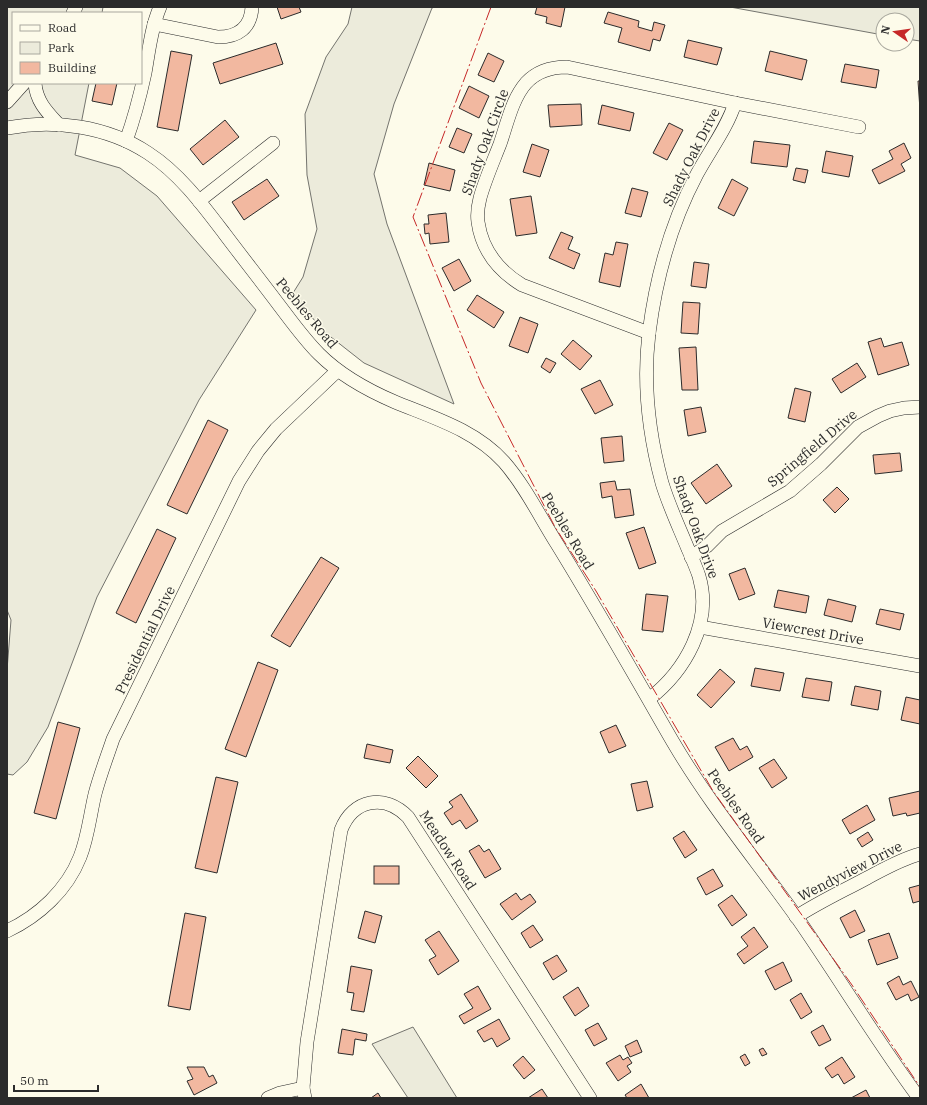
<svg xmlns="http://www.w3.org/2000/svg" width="927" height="1105" viewBox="0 0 927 1105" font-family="'IBM Plex Serif',serif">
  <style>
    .green { fill: #ecebdb; stroke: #74746e }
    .building { fill: #f2b8a0; stroke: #2b2b2b }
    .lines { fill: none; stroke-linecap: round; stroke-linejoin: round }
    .minor-casing { stroke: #2b2b2b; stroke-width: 14 }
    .minor { stroke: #fdfbea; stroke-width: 13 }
    .power { stroke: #c62828; stroke-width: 1; stroke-dasharray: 14 3 2 3; stroke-linecap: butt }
    .labels { text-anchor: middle; stroke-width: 3; stroke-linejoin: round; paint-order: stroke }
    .street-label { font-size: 14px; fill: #2b2b2b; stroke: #fdfbea }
  </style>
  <rect width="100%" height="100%" fill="#fdfbea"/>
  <g class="green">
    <path d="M7 7H103L102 13H13V83H89L75 155 120 168 157 196 256 310 199 400 97 597 48 727 27 762 13 775 7 774V670L11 620 7 610Z"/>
    <path d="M352 7H434L432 8 394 104 374 174 387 224 454 404 364 363 322 330 293 293 303 277 317 229 307 175 305 114 326 57 348 24Z"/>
    <path d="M730 7H920V41L907 39V20H883V35Z"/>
    <path d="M413 1027 457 1098H408L372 1044Z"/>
  </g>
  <g class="building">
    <path d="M277 7H299L301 12 281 19Z"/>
    <path d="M537 7H565L561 27 546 23 547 17 535 14Z"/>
    <path d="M608 12 639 21 638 27 652 31 654 22 665 25 660 41 653 39 650 51 618 42 622 28 604 23Z"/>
    <path d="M688 40 722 48 717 65 684 57Z"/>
    <path d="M276 43 283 64 220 84 213 63Z"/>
    <path d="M171 51 192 55 178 131 157 127Z"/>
    <path d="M770 51 807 60 802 80 765 71Z"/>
    <path d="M488 53 504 61 494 82 478 75Z"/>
    <path d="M845 64 879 70 876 88 841 82Z"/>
    <path d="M918 81H920V110Z"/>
    <path d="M96 83H117L112 105 92 101Z"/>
    <path d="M469 86 489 96 479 118 459 108Z"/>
    <path d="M581 104 582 125 550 127 548 105Z"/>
    <path d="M602 105 634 113 630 131 598 124Z"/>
    <path d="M225 120 239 137 203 165 190 149Z"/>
    <path d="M669 123 683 130 667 160 653 153Z"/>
    <path d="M457 128 472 134 464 153 449 147Z"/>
    <path d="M754 141 790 145 787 167 751 163Z"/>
    <path d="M904 143 911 158 901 164 905 171 879 184 872 170 893 159 889 151Z"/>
    <path d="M532 144 549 150 540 177 523 172Z"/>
    <path d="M826 151 853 156 849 177 822 172Z"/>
    <path d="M429 163 455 170 450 191 424 185Z"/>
    <path d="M796 168 808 170 805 183 793 180Z"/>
    <path d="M267 179 279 196 244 220 232 202Z"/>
    <path d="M732 179 748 188 734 216 718 208Z"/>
    <path d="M632 188 648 192 641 217 625 213Z"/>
    <path d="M531 196 537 233 516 236 510 199Z"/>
    <path d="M446 213 449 242 430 244 429 233 425 234 424 224H429L428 215Z"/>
    <path d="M561 232 573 237 568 249 580 254 574 269 549 258Z"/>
    <path d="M616 242 628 244 620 287 599 282 605 253 613 255Z"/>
    <path d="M459 259 471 281 454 291 442 268Z"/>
    <path d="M694 262 709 264 706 288 691 286Z"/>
    <path d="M477 295 504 312 494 328 467 310Z"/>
    <path d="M683 302 700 303 698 334 681 333Z"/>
    <path d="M520 317 538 324 528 353 509 346Z"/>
    <path d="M881 338 884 347 902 342 909 365 878 375 868 342Z"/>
    <path d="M573 340 592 356 580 370 561 354Z"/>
    <path d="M696 347 698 390H682L679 348Z"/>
    <path d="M546 358 556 363 550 373 541 367Z"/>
    <path d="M857 363 866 377 841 393 832 379Z"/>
    <path d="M600 380 613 405 595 414 581 389Z"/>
    <path d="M795 388 811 392 805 422 788 418Z"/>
    <path d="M701 407 706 432 688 436 684 410Z"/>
    <path d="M208 420 228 430 187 514 167 505Z"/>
    <path d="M622 436 624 461 604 463 601 438Z"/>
    <path d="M900 453 902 471 875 474 873 455Z"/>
    <path d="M717 464 732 486 706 504 691 483Z"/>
    <path d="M615 481 617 490 630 489 634 515 615 518 612 496 602 498 600 483Z"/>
    <path d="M837 487 849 499 835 513 823 500Z"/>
    <path d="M644 527 656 563 639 569 626 533Z"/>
    <path d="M157 529 176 538 136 623 116 613Z"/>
    <path d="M321 557 339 568 290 647 271 636Z"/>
    <path d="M745 568 755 594 739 600 729 574Z"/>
    <path d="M778 590 809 596 806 613 774 607Z"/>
    <path d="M646 594 668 596 663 632 642 630Z"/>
    <path d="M828 599 856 606 852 622 824 615Z"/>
    <path d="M880 609 904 614 900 630 876 624Z"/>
    <path d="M258 662 278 670 246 757 225 749Z"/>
    <path d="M755 668 784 673 780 691 751 686Z"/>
    <path d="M720 669 735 682 711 708 697 695Z"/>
    <path d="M806 678 832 682 829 701 802 697Z"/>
    <path d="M855 686 881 691 878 710 851 705Z"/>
    <path d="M906 697 920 700V724L901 720Z"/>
    <path d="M58 722 80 728 56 819 34 813Z"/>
    <path d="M616 725 626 746 609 753 600 732Z"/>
    <path d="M733 738 740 750 747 746 753 757 729 771 715 747Z"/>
    <path d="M367 744 393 750 390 763 364 758Z"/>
    <path d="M418 756 438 776 426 788 406 768Z"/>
    <path d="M774 759 787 778 772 788 759 768Z"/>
    <path d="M216 777 238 782 217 873 195 868Z"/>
    <path d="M647 781 653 807 637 811 631 784Z"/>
    <path d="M920 791V813L907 816 906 813 893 816 889 798Z"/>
    <path d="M461 794 478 821 466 829 460 820 452 825 444 813 453 807 449 802Z"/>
    <path d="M867 805 875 820 850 834 842 820Z"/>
    <path d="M684 831 697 850 685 858 673 838Z"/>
    <path d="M868 832 873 840 862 847 857 839Z"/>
    <path d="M479 845 484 852 489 849 501 869 485 878 469 851Z"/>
    <rect x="374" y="866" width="25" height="18"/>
    <path d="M713 869 723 886 706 895 697 878Z"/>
    <path d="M920 885V901L913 903 909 888Z"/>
    <path d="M516 893 521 900 530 894 536 902 512 920 500 904Z"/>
    <path d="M732 895 747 915 732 926 718 905Z"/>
    <path d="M855 910 865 931 850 938 840 918Z"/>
    <path d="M365 911 382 916 375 943 358 938Z"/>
    <path d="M185 913 206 917 190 1010 168 1006Z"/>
    <path d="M533 925 543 940 530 948 521 933Z"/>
    <path d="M754 927 768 947 744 964 737 954 748 946 741 937Z"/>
    <path d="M439 931 459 961 438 975 429 960 436 956 425 940Z"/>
    <path d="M889 933 898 958 877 965 868 940Z"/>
    <path d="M557 955 567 971 553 980 543 963Z"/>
    <path d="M783 962 792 981 775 990 765 971Z"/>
    <path d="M351 966 372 970 364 1012 351 1010 354 993 347 992Z"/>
    <path d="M899 976 903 985 911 981 919 997 911 1001 908 994 896 1000 887 983Z"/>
    <path d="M478 986 491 1009 464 1024 459 1016 473 1008 464 994Z"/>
    <path d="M578 987 589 1006 575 1016 563 997Z"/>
    <path d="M801 993 812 1012 801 1019 790 1000Z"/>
    <path d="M499 1019 510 1039 497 1047 492 1038 484 1042 477 1031Z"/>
    <path d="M598 1023 607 1039 594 1046 585 1030Z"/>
    <path d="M823 1025 831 1040 819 1046 811 1032Z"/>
    <path d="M342 1029 367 1034 366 1041 355 1039 353 1055 338 1053Z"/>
    <path d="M637 1040 642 1052 630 1057 625 1046Z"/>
    <path d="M763 1048 767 1054 762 1056 759 1050Z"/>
    <path d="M745 1054 750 1063 745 1066 740 1057Z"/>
    <path d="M620 1055 623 1060 628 1057 632 1063 627 1066 631 1072 618 1081 606 1063Z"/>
    <path d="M523 1056 535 1070 524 1079 513 1065Z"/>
    <path d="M842 1057 855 1077 844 1084 838 1074 832 1078 825 1068Z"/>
    <path d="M187 1067H204L209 1077 213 1075 217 1083 194 1095 187 1081 193 1079Z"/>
    <path d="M641 1084 649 1098H627L625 1095Z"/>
    <path d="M542 1089 548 1098H528Z"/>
    <path d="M866 1090 870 1098H851Z"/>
    <path d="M378 1093 381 1098H371Z"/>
  </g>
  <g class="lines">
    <defs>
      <g id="minor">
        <path d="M73 13 76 7"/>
        <path d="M154 24 218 37C238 37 251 28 252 7"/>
        <path d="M35 83C36 101 47 112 59 125"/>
        <path d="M7 102 24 83"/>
        <path d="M7 128C54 119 107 126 148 153 179 173 202 204 224 233 242 257 261 281 279 305 292 322 304 339 319 354 341 376 367 390 395 402 434 418 475 430 504 462 525 486 540 517 557 544 597 609 635 676 673 742 710 805 756 860 798 919 839 978 876 1040 919 1098"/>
        <path d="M126 141C134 119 140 96 145 73 149 51 151 28 160 7"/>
        <path d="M199 201 273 143"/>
        <path d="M649 333 522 285C499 271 482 250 478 222 477 215 478 206 480 198 485 180 493 162 500 144 507 124 512 99 526 83 537 71 552 67 567 67L735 103 859 127"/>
        <path d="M691 557 707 546 722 531 790 491 821 464 858 427 878 416 890 411 904 408 920 407"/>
        <path d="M700 627 920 666"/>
        <path d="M649 699C685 671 713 623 699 576 696 567 692 558 688 549 679 527 669 506 662 483 649 435 643 382 649 333 656 278 671 223 697 174 710 150 727 128 735 103"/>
        <path d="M796 917C819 902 843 891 867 878 884 869 901 859 920 854"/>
        <path d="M7 931C39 916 67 890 80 857 88 837 90 815 95 794 100 775 107 757 113 739L239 481 258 451 276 429 337 371"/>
        <path d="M268 1098 280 1093 303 1088"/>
        <path d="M305 1098 303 1088 307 1042 341 830C353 799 385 793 408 817L590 1098"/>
      </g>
    </defs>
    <use href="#minor" class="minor-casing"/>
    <use href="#minor" class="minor"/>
    <path class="power" d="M491 7 413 217 481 383 555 527 596 591 713 791 852 985 920 1087"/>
  </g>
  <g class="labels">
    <g class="street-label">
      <text transform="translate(485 142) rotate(-70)" y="5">Shady Oak Circle</text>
      <text transform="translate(691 157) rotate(-63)" y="5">Shady Oak Drive</text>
      <text transform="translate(307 313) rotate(50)" y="5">Peebles Road</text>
      <text transform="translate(812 448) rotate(-40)" y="5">Springfield Drive</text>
      <text transform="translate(696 527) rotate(70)" y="5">Shady Oak Drive</text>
      <text transform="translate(568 531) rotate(59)" y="5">Peebles Road</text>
      <text transform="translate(813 631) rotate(10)" y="5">Viewcrest Drive</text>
      <text transform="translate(145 640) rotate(-64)" y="5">Presidential Drive</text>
      <text transform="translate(736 806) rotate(55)" y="5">Peebles Road</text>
      <text transform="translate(448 850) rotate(57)" y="5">Meadow Road</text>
      <text transform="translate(850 871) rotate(-27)" y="5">Wendyview Drive</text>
    </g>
  </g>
  <rect width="927" height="1105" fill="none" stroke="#2b2b2b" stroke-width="16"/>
  <rect x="12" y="12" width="130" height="72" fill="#fdfbea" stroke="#a9a89e"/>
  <rect x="20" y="25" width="20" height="6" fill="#fdfbea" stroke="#a9a89e"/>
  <text x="48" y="32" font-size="12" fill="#2b2b2b">Road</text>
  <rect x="20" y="42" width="20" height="12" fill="#ecebdb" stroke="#a9a89e"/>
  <text x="48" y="52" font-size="12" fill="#2b2b2b">Park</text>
  <rect x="20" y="62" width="20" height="12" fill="#f2b8a0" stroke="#a9a89e"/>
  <text x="48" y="72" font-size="12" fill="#2b2b2b">Building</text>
  <g transform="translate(895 32) rotate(283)"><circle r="19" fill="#fdfbea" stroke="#a9a89e"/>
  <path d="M0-3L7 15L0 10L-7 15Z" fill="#c62828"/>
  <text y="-6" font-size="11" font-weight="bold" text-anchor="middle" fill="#2b2b2b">N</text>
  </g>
  <path d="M14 1085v6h84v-6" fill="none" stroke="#2b2b2b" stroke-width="2"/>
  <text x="20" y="1085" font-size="12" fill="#2b2b2b" stroke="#fdfbea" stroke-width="3" paint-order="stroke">50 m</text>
</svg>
